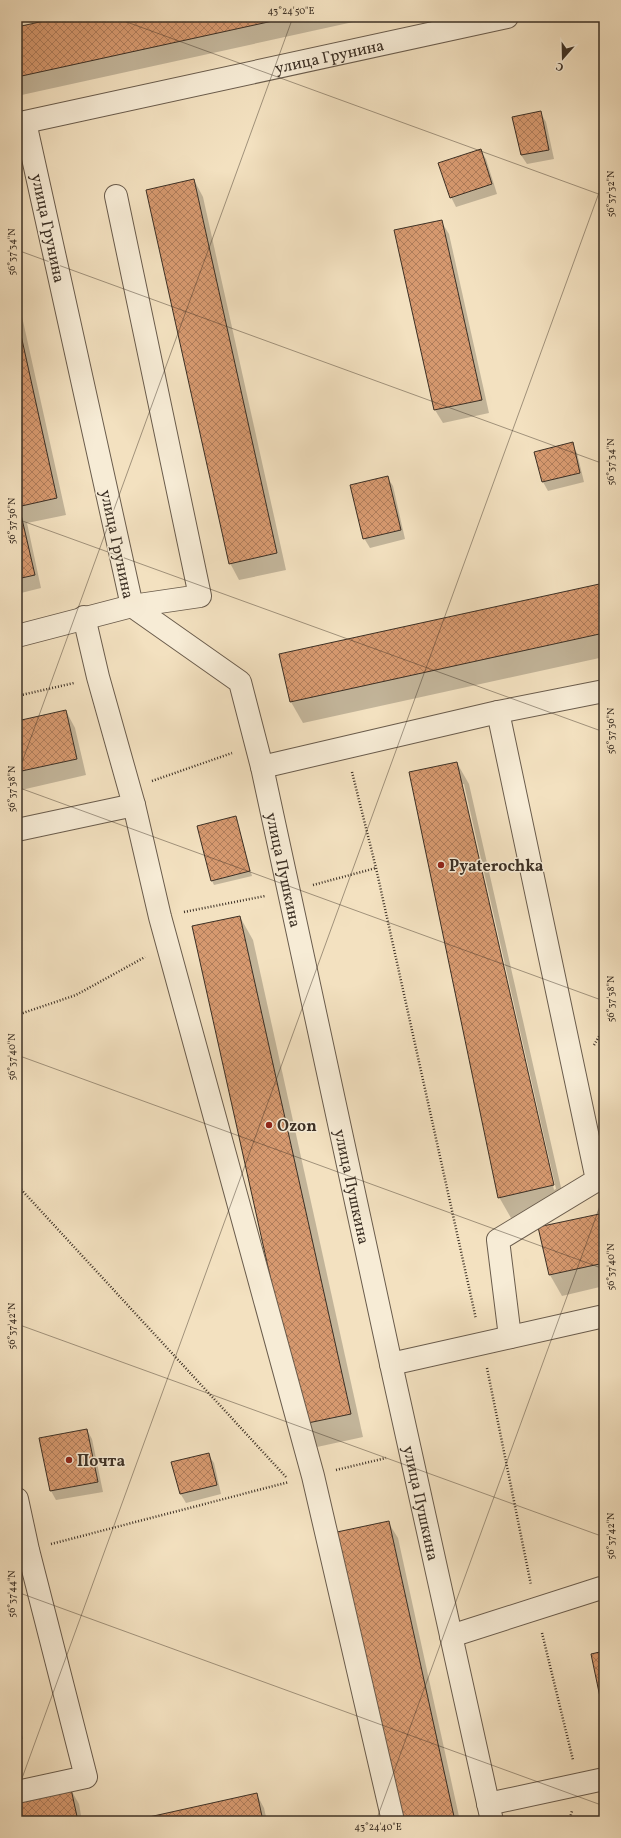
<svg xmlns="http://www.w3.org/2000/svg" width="621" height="1838" viewBox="0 0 621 1838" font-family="Vollkorn,serif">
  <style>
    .shadow { fill: #0003; fill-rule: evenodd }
    .building { fill: url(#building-cross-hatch); stroke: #3c3025 }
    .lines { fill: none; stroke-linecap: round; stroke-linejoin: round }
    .minor-casing { stroke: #6a5c4c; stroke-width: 24 }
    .path { stroke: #3c3025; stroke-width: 2.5; stroke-dasharray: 1 2; stroke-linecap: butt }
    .minor { stroke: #f7ecd6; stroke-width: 22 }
    .ticks { fill: none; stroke: #3c3025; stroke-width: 1; stroke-opacity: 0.45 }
    .poi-dot { fill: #8f2418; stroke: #f7ecd6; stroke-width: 1.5 }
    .labels { text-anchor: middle; stroke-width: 3; stroke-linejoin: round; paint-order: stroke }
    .street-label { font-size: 16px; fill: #3c3025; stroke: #f7ecd6 }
    .poi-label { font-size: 16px; font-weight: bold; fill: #3c3025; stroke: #f7ecd6; text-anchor: start }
    .neatline { fill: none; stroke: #3c3025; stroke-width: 1.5 }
    .ticks-label { font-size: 10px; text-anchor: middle; fill: #3c3025 }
  </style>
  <defs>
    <pattern id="building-cross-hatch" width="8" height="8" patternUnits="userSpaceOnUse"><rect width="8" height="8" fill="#d6996f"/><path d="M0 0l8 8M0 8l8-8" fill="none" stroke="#af7d5b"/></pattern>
  </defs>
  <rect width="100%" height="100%" fill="#f3e1c0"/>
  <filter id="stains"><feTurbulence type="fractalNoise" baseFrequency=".005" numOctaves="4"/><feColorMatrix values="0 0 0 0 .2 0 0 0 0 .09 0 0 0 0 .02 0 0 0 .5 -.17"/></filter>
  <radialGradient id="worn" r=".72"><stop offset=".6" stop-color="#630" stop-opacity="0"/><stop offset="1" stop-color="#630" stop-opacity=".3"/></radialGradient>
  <g class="shadow">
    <path d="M67 17H376L17 96V28Z"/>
    <path d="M540 112 546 122 554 159 527 164 521 155 513 118Z"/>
    <path d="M480 150 486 159 497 194 456 207 451 197Z"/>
    <path d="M194 180 203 197 286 570 239 580 230 563Z"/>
    <path d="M441 221 449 234 489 413 443 423 435 410 395 230Z"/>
    <path d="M17 294 66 515 27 523 41 588 17 594Z"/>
    <path d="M572 444 577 453 584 482 548 491 543 482 535 452Z"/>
    <path d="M387 477 393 486 405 539 370 548 364 538Z"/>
    <path d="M604 584V657L303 723 291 702 280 655Z"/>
    <path d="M66 711 75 728 86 775 17 791V722Z"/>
    <path d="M457 763 469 784 565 1205 511 1218 499 1197ZM461 784H464L556 1189 554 1190Z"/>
    <path d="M236 818 252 876 214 885 212 881Z"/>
    <path d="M240 917 253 940 363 1437 317 1447 304 1423Z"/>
    <path d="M604 1214V1286L562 1296 550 1275Z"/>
    <path d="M87 1430 92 1439 103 1492 56 1500 51 1491 41 1439Z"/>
    <path d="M208 1454 214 1463 221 1494 186 1503 180 1493Z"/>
    <path d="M388 1522 398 1538 460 1821H402Z"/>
    <path d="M17 1711 23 1739 17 1740Z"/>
    <path d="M71 1790 79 1804 82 1821H17Z"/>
    <path d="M257 1795 264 1808 267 1821H136Z"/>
  </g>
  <g class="building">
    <path d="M62 17H291L17 77V27Z"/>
    <path d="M541 111 549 150 521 155 512 117Z"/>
    <path d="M481 149 492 184 450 198 438 163Z"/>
    <path d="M194 179 277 553 229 564 146 190Z"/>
    <path d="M442 220 482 400 434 410 394 230Z"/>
    <path d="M17 317 57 498 17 507Z"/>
    <path d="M573 442 580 473 542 482 534 452Z"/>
    <path d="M388 476 401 530 363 539 350 485Z"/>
    <path d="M19 506 35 575 17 579V507Z"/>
    <path d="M604 583V633L290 702 279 654Z"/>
    <path d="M66 710 77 759 17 772V721Z"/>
    <path d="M457 762 554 1185 498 1198 409 772Z"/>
    <path d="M236 816 250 871 211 881 197 826Z"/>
    <path d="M240 916 351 1414 303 1424 192 926Z"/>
    <path d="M604 1213V1263L549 1275 538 1227Z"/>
    <path d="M87 1429 98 1482 50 1491 39 1438Z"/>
    <path d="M209 1453 217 1485 180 1494 171 1462Z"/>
    <path d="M389 1521 455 1821H401L337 1532Z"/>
    <path d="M604 1651V1701L601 1702 591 1654Z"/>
    <path d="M71 1789 78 1821H17V1801Z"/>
    <path d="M257 1793 263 1821H131Z"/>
  </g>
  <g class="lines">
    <defs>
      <g id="minor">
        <path d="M116 196 200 596 132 606"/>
        <path id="s1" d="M132 606 240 682 262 767 391 1364 492 1821"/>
        <path id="s2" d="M17 636 132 606 25 122 507 17"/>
        <path d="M498 712 597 1180 498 1240 510 1337"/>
        <path d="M262 767 498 712 604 691"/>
        <path d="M134 805 160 917 313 1476 393 1821"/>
        <path d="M17 830 134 805 98 677 84 617"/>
        <path d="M391 1364 604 1316"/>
        <path d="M17 1499 28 1550 86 1777 17 1792"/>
        <path d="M451 1636 601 1588"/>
        <path d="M488 1804 604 1779"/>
      </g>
    </defs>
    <use href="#minor" class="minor-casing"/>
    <g class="path">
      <path d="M17 696 74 683"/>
      <path d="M352 772 376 868 476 1319"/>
      <path d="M152 781 232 753"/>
      <path d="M313 885 376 868"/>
      <path d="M184 912 265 896"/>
      <path d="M17 1015 76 995 145 957"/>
      <path d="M594 1045 604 1028"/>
      <path d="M17 1185 286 1477"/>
      <path d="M487 1368 531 1585"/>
      <path d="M336 1470 386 1458"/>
      <path d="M51 1544 289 1482"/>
      <path d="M542 1633 573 1760"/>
      <path d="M569 1821 572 1811"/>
    </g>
    <use href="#minor" class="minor"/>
  </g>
  <path class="ticks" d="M113 17 604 196M17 250 604 464M17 519 604 732M17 776 293 17M17 787 604 1001M17 1055 604 1269M17 1324 604 1537M17 1592 604 1806M17 1792 604 179M376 1821 604 1195"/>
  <g class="poi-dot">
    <circle cx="441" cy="865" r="4"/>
    <circle cx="269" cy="1125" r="4"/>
    <circle cx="69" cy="1460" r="4"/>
  </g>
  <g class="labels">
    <g class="street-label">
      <text dy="6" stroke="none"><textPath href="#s2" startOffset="926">улица Грунина</textPath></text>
      <text transform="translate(49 228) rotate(78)" y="6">улица Грунина</text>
      <text transform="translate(118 544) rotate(78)" y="6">улица Грунина</text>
      <text dy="6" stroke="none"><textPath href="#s1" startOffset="325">улица Пушкина</textPath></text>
      <text dy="6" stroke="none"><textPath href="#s1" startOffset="649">улица Пушкина</textPath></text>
      <text dy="6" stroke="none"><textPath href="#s1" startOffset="973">улица Пушкина</textPath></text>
    </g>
    <g class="poi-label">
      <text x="449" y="871">Pyaterochka</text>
      <text x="277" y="1131">Ozon</text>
      <text x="77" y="1466">Почта</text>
    </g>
  </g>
  <rect width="621" height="1838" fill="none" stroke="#f3e1c0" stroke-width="44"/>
  <g transform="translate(563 58) rotate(200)" stroke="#f7ecd6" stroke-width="3" paint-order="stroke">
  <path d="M0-3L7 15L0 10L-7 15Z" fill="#3c3025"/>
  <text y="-6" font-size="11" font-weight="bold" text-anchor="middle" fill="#3c3025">С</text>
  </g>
  <rect x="22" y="22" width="577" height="1794" class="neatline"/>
  <g class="ticks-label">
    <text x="291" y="14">43°24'50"E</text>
    <text transform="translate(610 194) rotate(-90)" y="4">56°37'32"N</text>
    <text transform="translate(11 252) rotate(-90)" y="4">56°37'34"N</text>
    <text transform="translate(610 462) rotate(-90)" y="4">56°37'34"N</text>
    <text transform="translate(11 521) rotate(-90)" y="4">56°37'36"N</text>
    <text transform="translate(610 731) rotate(-90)" y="4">56°37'36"N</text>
    <text transform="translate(11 789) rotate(-90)" y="4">56°37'38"N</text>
    <text transform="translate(610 999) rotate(-90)" y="4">56°37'38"N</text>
    <text transform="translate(11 1057) rotate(-90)" y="4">56°37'40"N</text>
    <text transform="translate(610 1267) rotate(-90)" y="4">56°37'40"N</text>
    <text transform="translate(11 1326) rotate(-90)" y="4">56°37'42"N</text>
    <text transform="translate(610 1536) rotate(-90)" y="4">56°37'42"N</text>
    <text transform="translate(11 1594) rotate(-90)" y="4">56°37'44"N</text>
    <text x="378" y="1830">43°24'40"E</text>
  </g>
  <rect width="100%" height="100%" filter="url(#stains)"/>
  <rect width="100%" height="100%" fill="url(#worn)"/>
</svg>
